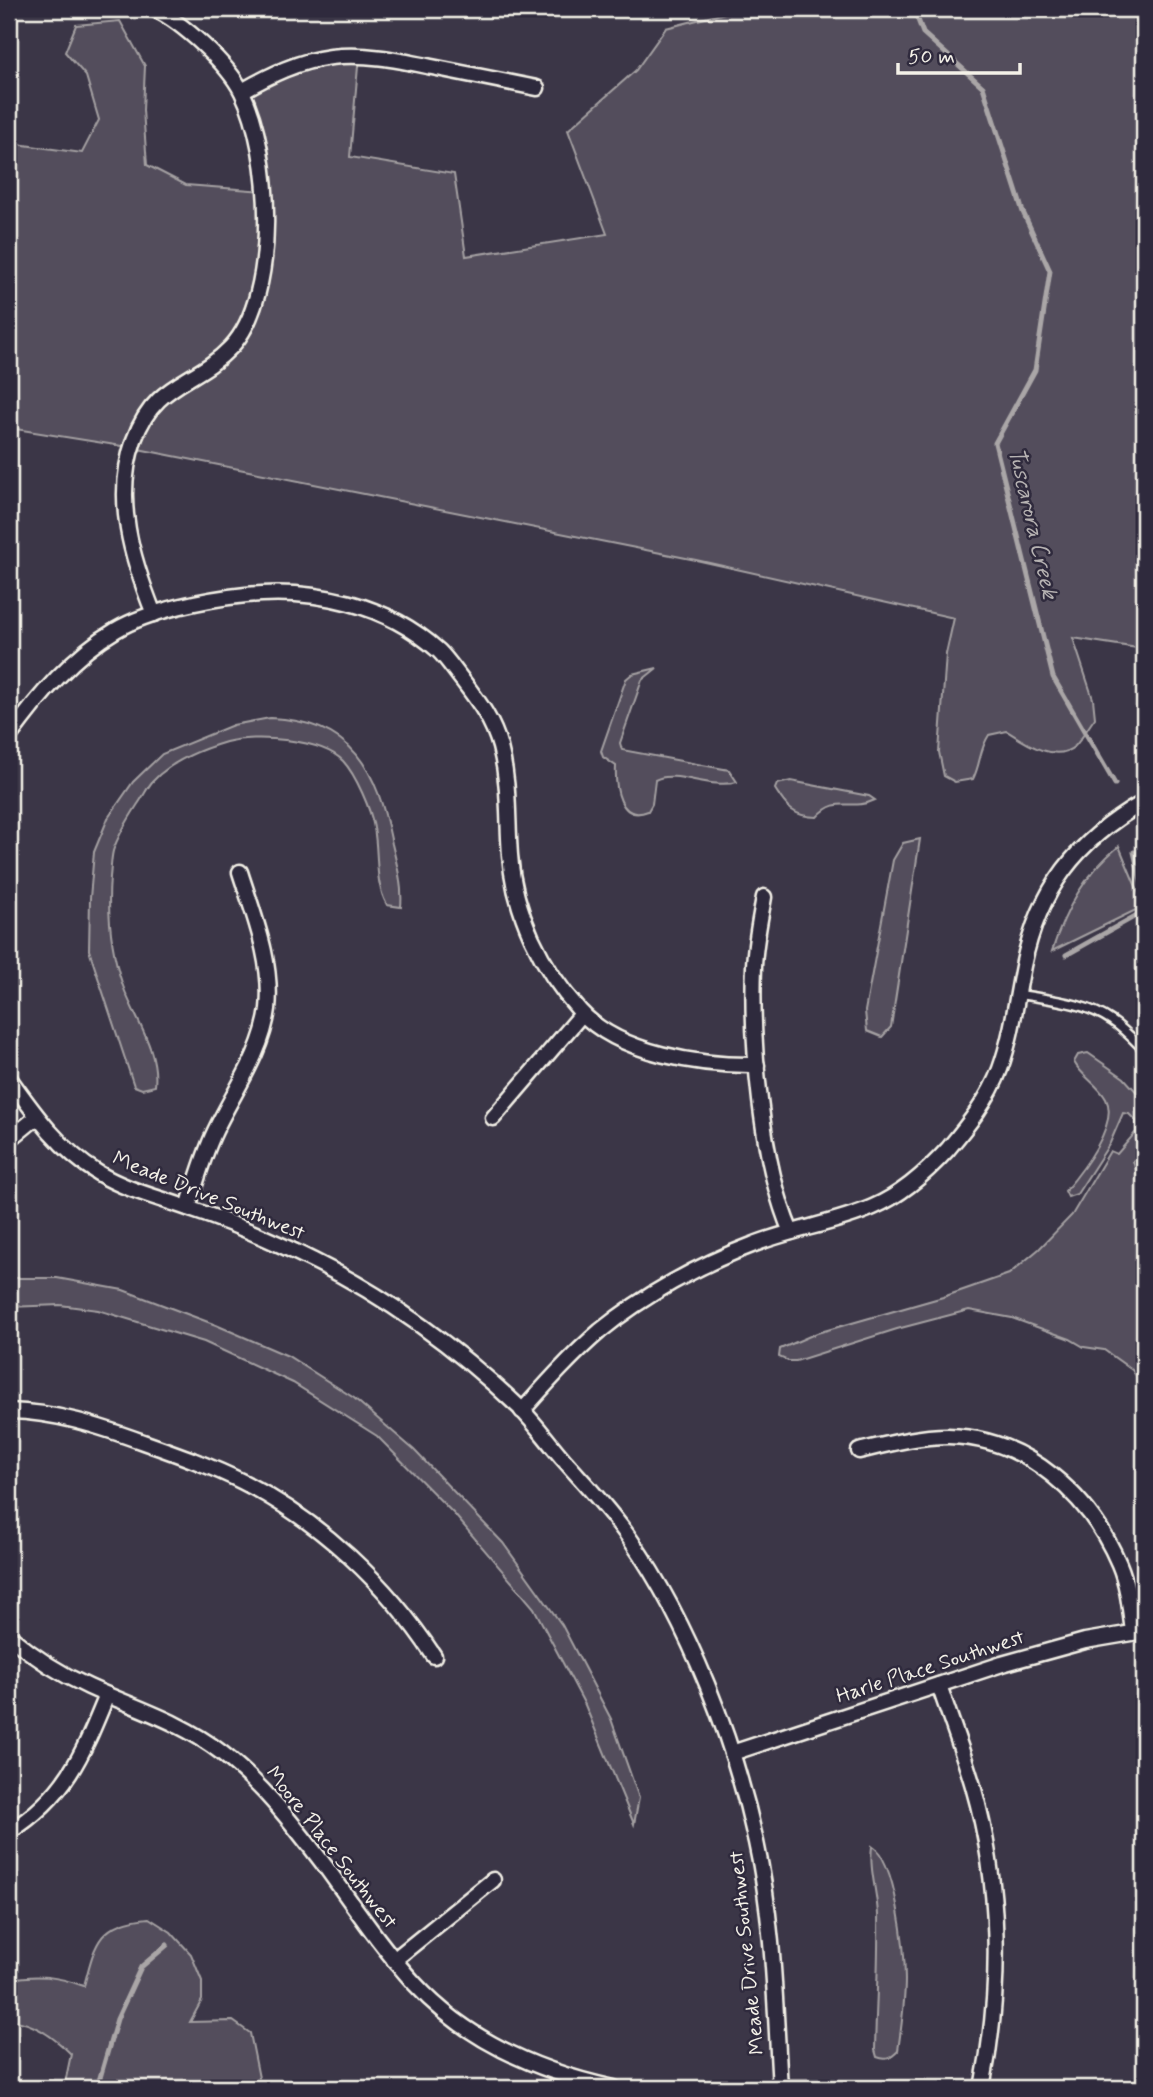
<svg xmlns="http://www.w3.org/2000/svg" width="1153" height="2097" viewBox="0 0 1153 2097" font-family="Mynerve,sans-serif">
  <style>
    .green { fill: #534e5c; stroke: #a4a0a2; stroke-width: 2 }
    .lines { fill: none; stroke-linecap: round; stroke-linejoin: round }
    .stream { stroke: #aaa6a7; stroke-width: 5 }
    .service-casing { stroke: #f4f1e8; stroke-width: 12 }
    .minor-casing { stroke: #f4f1e8; stroke-width: 19 }
    .service { stroke: #2f2a3d; stroke-width: 7 }
    .minor { stroke: #2f2a3d; stroke-width: 14 }
    .labels { text-anchor: middle; stroke-width: 5; stroke-linejoin: round; paint-order: stroke }
    .street-label { font-size: 21px; fill: #f4f1e8; stroke: #2f2a3d }
    .water-label { font-size: 23px; font-style: italic; fill: #b6b2b2; stroke: #2f2a3d }
  </style>
  <rect width="100%" height="100%" fill="#3b3647"/>
  <filter id="ink" filterUnits="userSpaceOnUse"><feTurbulence type="fractalNoise" baseFrequency=".0143" numOctaves="2"/><feDisplacementMap in="SourceGraphic" scale="14" xChannelSelector="R" yChannelSelector="G"/><feConvolveMatrix kernelMatrix="1 2 1 2 8 2 1 2 1" color-interpolation-filters="sRGB"/></filter>
  <g filter="url(#ink)">
    <g class="green">
      <path d="M728 9H1144V649L1073 638 1093 699 1095 718C1088 727 1082 739 1075 746 1055 764 1024 742 1007 731L989 735C979 750 981 763 973 779L955 782 944 776 939 752 946 654 954 618 696 560 128 447 9 428V143L82 153 99 120 86 76 65 52 76 25 120 21 145 66 143 110 147 165 186 185 265 191 242 91 276 72 359 55 350 157 454 174 466 256 607 234 568 130 636 70 666 28 729 12Z"/>
      <path d="M657 668 642 680 620 743 622 750 729 770 737 782C711 790 675 769 655 780L652 804 648 811C619 823 615 786 616 766L603 757 601 751 626 679 632 674Z"/>
      <path d="M270 718C353 721 377 770 392 844 397 865 403 886 401 907L387 905C374 882 379 854 374 828 371 810 356 775 343 761 322 739 255 734 226 742 202 749 170 762 152 782 147 788 143 797 138 804 129 818 118 835 113 851 111 859 111 869 110 877 107 915 111 951 123 986 135 1020 159 1049 155 1086L142 1089 134 1086 89 950 90 898 94 852 108 818 133 782 162 754 233 725Z"/>
      <path d="M791 781 869 796 875 800C850 812 838 794 817 817 794 817 786 807 775 789L777 784Z"/>
      <path d="M920 839 891 1027 882 1037 867 1031 865 1011 893 860 903 843Z"/>
      <path d="M1119 846 1144 906 1052 951C1066 908 1084 875 1119 846Z"/>
      <path d="M1088 1053 1124 1078 1142 1098 1144 1103V1151L1139 1154 1133 1161 1144 1194V1387L1132 1370 1104 1350 1084 1347 1070 1339 1012 1318 969 1310 897 1329 796 1361H788L779 1357 780 1349 817 1333 943 1297 1009 1274 1039 1249 1072 1215 1110 1151 1117 1154 1136 1132V1121L1129 1114 1123 1113 1110 1143 1077 1194 1068 1197 1065 1191C1082 1171 1119 1124 1106 1099 1098 1084 1082 1077 1074 1062L1078 1055Z"/>
      <path d="M9 1278H57L123 1290 216 1325 288 1356 354 1398 414 1450 503 1543 562 1625 611 1719 639 1798 634 1824 585 1705 534 1608 454 1514 377 1436 293 1383 204 1342 98 1310 60 1305 9 1307Z"/>
      <path d="M872 1846C896 1860 905 1951 905 1980 905 2004 901 2028 898 2051 891 2058 887 2061 877 2057L875 2050C876 2005 879 1960 878 1915 877 1891 869 1870 872 1846Z"/>
      <path d="M149 1918 171 1932 191 1954 202 1981V2000L190 2022 233 2021 250 2033 261 2088H64L71 2054C54 2037 33 2022 9 2020V1979C39 1974 56 1976 84 1986 95 1943 99 1922 149 1918Z"/>
    </g>
    <g class="lines">
      <g class="stream">
        <path d="M914 9 923 33 983 87 1023 212 1050 271 1035 370 995 443 1053 677 1115 784"/>
        <path d="M1134 852 1144 894"/>
        <path d="M1066 955 1139 914 1144 915"/>
        <path d="M97 2088 117 2019 141 1967 167 1945"/>
      </g>
      <defs>
        <path id="service" d="M1018 994C1050 1000 1085 1002 1112 1021 1124 1029 1134 1040 1144 1050"/>
        <g id="minor">
          <path d="M242 91C270 75 298 61 331 57 366 53 398 60 432 67 467 74 502 81 537 88"/>
          <path d="M154 614C132 559 113 499 134 440 155 381 195 385 231 347 280 295 272 152 242 92 228 64 182 22 154 9"/>
          <path d="M9 737C38 697 73 655 116 630 150 610 207 599 246 595 315 588 387 604 439 651 448 660 455 671 463 681 479 702 493 721 500 747 510 785 507 817 510 855 514 912 541 968 580 1011 619 1054 702 1066 757 1065"/>
          <path d="M764 897C760 920 755 943 754 966 751 1041 761 1163 791 1232"/>
          <path d="M9 1078C34 1113 60 1150 98 1173 128 1191 161 1198 193 1210 235 1224 274 1241 314 1261 389 1298 459 1350 520 1408 536 1424 549 1443 564 1460 587 1486 611 1511 630 1539 690 1625 734 1741 756 1842 774 1923 775 2007 780 2088"/>
          <path d="M493 1118 582 1014"/>
          <path d="M9 1140 37 1117"/>
          <path d="M188 1208C196 1182 203 1156 215 1131 234 1091 262 1054 268 1009 273 962 254 916 240 872"/>
          <path d="M9 1411C56 1412 99 1426 143 1442 177 1454 211 1466 243 1482 320 1521 387 1584 434 1656"/>
          <path d="M522 1411C547 1383 572 1355 600 1331 644 1295 699 1265 752 1245 791 1229 835 1224 873 1207 901 1195 928 1171 948 1149 968 1125 989 1099 1000 1069 1012 1036 1016 1001 1023 966 1039 889 1076 841 1144 802"/>
          <path d="M859 1451C888 1444 918 1436 948 1436 1026 1437 1090 1496 1119 1564 1128 1585 1130 1609 1133 1632"/>
          <path d="M9 1636C33 1656 60 1674 89 1687 135 1708 181 1721 222 1753 263 1785 294 1825 325 1866 354 1906 382 1948 415 1984 468 2042 540 2072 614 2088"/>
          <path d="M939 1685C950 1718 963 1752 973 1786 1001 1884 1002 1988 982 2088"/>
          <path d="M732 1753 1002 1664 1085 1641 1144 1631"/>
          <path d="M9 1832C66 1796 82 1756 107 1695"/>
          <path d="M394 1960 493 1880"/>
          <path d="M774 2088H834"/>
        </g>
      </defs>
      <use href="#service" class="service-casing"/>
      <use href="#minor" class="minor-casing"/>
      <use href="#service" class="service"/>
      <use href="#minor" class="minor"/>
    </g>
  </g>
  <g class="labels">
    <g class="street-label">
      <text transform="translate(209 1195) rotate(22)" y="7">Meade Drive Southwest</text>
      <text transform="translate(930 1666) rotate(-18)" y="7">Harle Place Southwest</text>
      <text transform="translate(332 1847) rotate(52)" y="7">Moore Place Southwest</text>
      <text transform="translate(746 1953) rotate(-96)" y="7">Meade Drive Southwest</text>
    </g>
    <g class="water-label">
      <text transform="translate(1034 523) rotate(77)" y="8">Tuscarora Creek</text>
    </g>
  </g>
  <rect width="1153" height="2097" fill="none" stroke="#2f2a3d" stroke-width="35"/>
  <rect x="18" y="18" width="1118" height="2062" fill="none" stroke="#f4f1e8" stroke-width="2.5" filter="url(#ink)"/>
  <path d="M898 63v10h122v-10" fill="none" stroke="#f4f1e8" stroke-width="3.5"/>
  <text x="908" y="63" font-size="21" fill="#f4f1e8" stroke="#2f2a3d" stroke-width="5" paint-order="stroke">50 m</text>
</svg>
